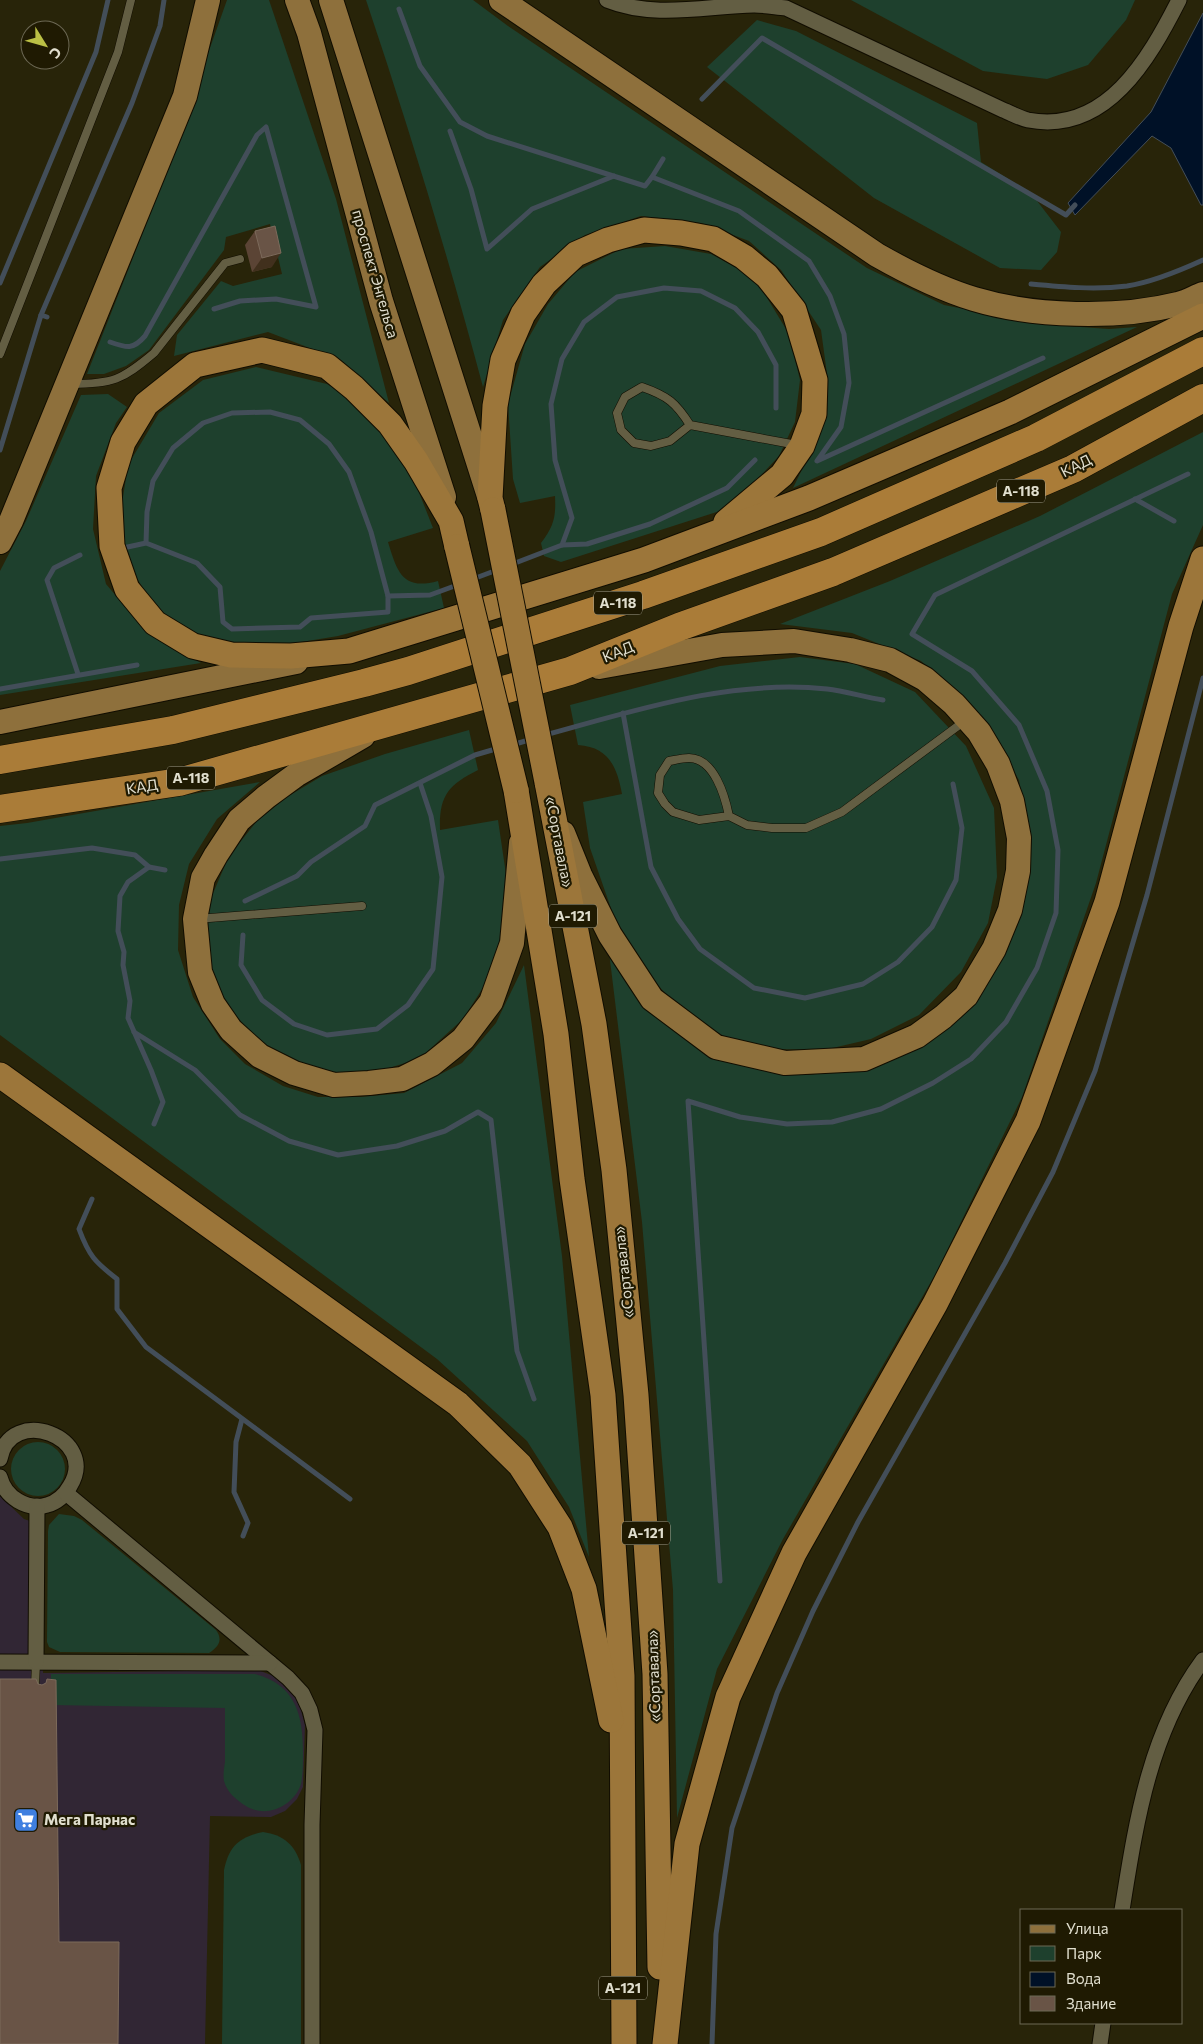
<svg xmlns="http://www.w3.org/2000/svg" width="1203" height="2044" viewBox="0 0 1203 2044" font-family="Commissioner,sans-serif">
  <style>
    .commercial { fill: #312634 }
    .green { fill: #1e402d }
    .water { fill: #001127; stroke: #434e59 }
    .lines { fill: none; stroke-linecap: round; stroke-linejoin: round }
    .stream { stroke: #434e59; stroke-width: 5 }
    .service-casing { stroke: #110d00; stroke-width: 9 }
    .minor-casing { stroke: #110d00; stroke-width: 17 }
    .primary-casing { stroke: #110d00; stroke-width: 26 }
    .trunk-casing { stroke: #110d00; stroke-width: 27 }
    .motorway-casing { stroke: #110d00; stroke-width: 29 }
    .service { stroke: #635e43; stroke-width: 8 }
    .minor { stroke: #635e43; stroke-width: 15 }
    .primary { stroke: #8e703c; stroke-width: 24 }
    .trunk { stroke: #9c763a; stroke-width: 25 }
    .motorway { stroke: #aa7c38; stroke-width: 28 }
    .trunk-bridge-casing { stroke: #110d00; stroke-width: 27; stroke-linecap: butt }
    .trunk-bridge { stroke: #9c763a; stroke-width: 25 }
    .wall { fill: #5b4435 }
    .shaded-wall { fill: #41301d }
    .building { fill: #695446; stroke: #7c6a5b }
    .labels { text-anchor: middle; stroke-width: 4.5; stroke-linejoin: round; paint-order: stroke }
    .shield { fill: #1f1a02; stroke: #a6a391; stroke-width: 1 }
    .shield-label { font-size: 14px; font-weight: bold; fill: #e0dece }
    .street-label { font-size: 15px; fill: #e0dece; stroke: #1f1a02 }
    .poi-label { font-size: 15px; font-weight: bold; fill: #e0dece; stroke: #1f1a02; text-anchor: start }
  </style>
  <rect width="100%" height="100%" fill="#282409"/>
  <path class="commercial" d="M0 1496 24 1519 42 1525 43 1673 258 1670 276 1677 294 1693 300 1706 305 1725 303 1787 297 1799 285 1811 271 1817 210 1816 205 2044H0Z"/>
  <g class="green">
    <path d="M227 0H269L336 199 389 403 341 360 268 332 174 356 177 335 221 281 233 286 282 274 270 224 226 237 224 250 149 350 126 366 104 374H87L157 197Z"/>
    <path d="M366 0H473L508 26 867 268 944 305 1039 324 1109 329 1137 327 793 488 823 426 827 374 821 330 781 270 749 241 701 223 641 216 585 235 540 267 503 320 483 387C448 256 409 128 366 0Z"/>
    <path d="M851 0H1135L1126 20 1088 65 1047 79 983 71Z"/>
    <path d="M757 20 796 31 977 123 981 162 1031 193 1061 232 1057 252 1041 270 1000 268 874 198 707 67Z"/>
    <path d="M665 246 711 254 755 278 789 334 800 380 795 422 779 456 752 485 726 509 561 562 544 556 541 543C554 526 556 517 555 496L520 503 513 479 508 404 525 344 548 304 575 272 621 249Z"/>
    <path d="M256 367 327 384 368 409 407 462 433 528 388 542C397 571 402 591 438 581L444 608 338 636 271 647 214 643 174 623 150 599 127 563 121 510 128 465 159 413 203 380Z"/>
    <path d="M108 394 127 407 116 423 96 476 93 529 106 584 147 633 201 663 0 695V571L26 521 81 395Z"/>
    <path d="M1203 432V525L1172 594 1096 883 1022 1097 936 1273 783 1539 717 1669 677 1818 673 1590 642 1222 609 952 643 1007 713 1057 807 1075 867 1068 921 1045 979 999 1022 914 1028 839 1019 780 980 715 921 661 852 633 780 624 890 581 1040 516Z"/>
    <path d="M800 657 855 664 915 692 966 746 994 808 997 877 988 923 961 972 919 1015 871 1039 824 1050 774 1049 727 1038 680 1010 648 974 614 917 590 848 583 802 622 794C617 766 608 747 578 745L570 705 720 666Z"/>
    <path d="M469 730 478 770C448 785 439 796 440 830L498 820 507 881 501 942 486 983 463 1019 419 1059 365 1075 319 1071 268 1049 228 1008 207 962V919L211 898 229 856 257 821 287 797 322 776 385 754Z"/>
    <path d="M260 782 217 819 189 864 179 905 178 950 193 997 220 1039 245 1064 283 1086 318 1097H360L404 1093 462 1063 496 1023 524 965 562 1256 589 1557 569 1507 527 1441 437 1359 0 1035V826L27 823Z"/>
    <circle cx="38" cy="1469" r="27"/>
    <path d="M59 1514 74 1516 82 1520 216 1630C223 1640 219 1646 209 1653L60 1652 49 1647 47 1642 48 1531 49 1525Z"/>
    <path d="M51 1674H255C296 1685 303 1715 303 1753 303 1763 303 1774 301 1784 294 1806 266 1819 246 1806 236 1800 227 1792 224 1781 223 1775 224 1768 225 1762 225 1744 225 1726 225 1708L51 1705Z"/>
    <path d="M263 1832C284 1835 295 1845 301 1865V2044H222L224 1870C229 1846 239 1837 263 1832Z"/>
  </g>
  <path class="water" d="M1203 13V205H1201L1171 148 1152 136 1075 215 1068 203 1151 112Z"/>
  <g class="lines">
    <g class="stream">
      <path d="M399 9 420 66 460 122 487 136 645 186 652 177 739 211 809 261 830 296 844 334 849 383 841 427 817 461 1043 358"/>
      <path d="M702 99 762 38 1066 215 1075 205"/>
      <path d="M450 131 471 189 487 249 532 209 614 176"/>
      <path d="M652 177 663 159"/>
      <path d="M0 283 96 52 108 0"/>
      <path d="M1031 284C1063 287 1095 290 1127 286 1153 282 1179 271 1203 260"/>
      <path d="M41 315 132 103 160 26 164 0"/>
      <path d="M110 342C127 348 133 350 145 336L257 135 266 127 316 307 276 299 240 301 214 309"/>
      <path d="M0 450 41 315 47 317"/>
      <path d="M1135 499 1174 521"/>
      <path d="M562 545 572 518 555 460 551 404 562 359 584 322 617 297 664 288 701 291 735 308 758 332 776 365V408"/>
      <path d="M123 548 146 543 147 512 153 481 173 448 203 423 232 413 270 412 300 420 329 444 349 472 371 532 388 596V612L311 618 300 627 232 629 223 622 220 587 197 563 146 543"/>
      <path d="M510 565 562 545 587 544 650 524 727 488 755 460"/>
      <path d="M473 579 497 570"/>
      <path d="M388 596 430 595 460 584"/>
      <path d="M78 674 47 580 54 568 80 555"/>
      <path d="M0 689 137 665"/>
      <path d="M623 713 651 867 678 919 700 949 754 988 805 998 863 984 898 962 932 927 956 880 962 828 953 784"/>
      <path d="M545 735C637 710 730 679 827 689 845 691 864 697 883 700"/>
      <path d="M512 745 532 739"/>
      <path d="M0 859 92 848 135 855 149 867"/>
      <path d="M245 901 297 876 311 862 365 826 375 805 475 755 499 748"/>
      <path d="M243 935 241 965 262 1000 294 1024 327 1035 377 1029 408 1005 433 969 442 877 431 816 420 783"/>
      <path d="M134 1032 195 1070 240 1115 289 1141 338 1155 397 1146 445 1131 478 1112 491 1120 517 1351 534 1399"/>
      <path d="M154 1124 163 1102 151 1070 128 1018 130 1001 123 965 124 952 118 931 120 896 128 882 149 867 165 870"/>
      <path d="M92 1199 79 1229C89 1256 95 1262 117 1279V1309L146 1347 350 1499"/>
      <path d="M242 1419 236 1442 234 1492 248 1523 243 1536"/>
      <path d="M720 1581 688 1101 740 1117 787 1124 832 1122 881 1109 933 1083 971 1059 1006 1022 1037 968 1056 913 1058 850 1047 791 1019 725 972 671 912 634 935 595 1188 474"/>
      <path d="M712 2044 716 1934 732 1828 777 1693 813 1611 858 1522 1005 1263 1053 1172 1095 1071 1147 895 1203 678"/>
    </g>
    <defs>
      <g id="service">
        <path d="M0 354 118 52 131 0"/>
        <path d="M71 384C113 384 122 380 154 353L225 263 240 259"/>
        <path d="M690 425 670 441 651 446 634 443 621 430 617 413 625 397 642 387C668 396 676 403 690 425L797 445"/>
        <path d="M729 816C725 796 714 758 689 758 682 758 675 760 669 761L660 775 658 793 665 804 673 812 699 820 729 816 747 825 772 828H806L842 812 966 720"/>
        <path d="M197 919 362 906"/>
        <path d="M35 1687 36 1662"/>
      </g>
      <g id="minor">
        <path d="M607 0C654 19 706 6 754 5 765 5 775 7 786 8L1003 110C1011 113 1019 118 1028 120 1106 135 1149 59 1179 0"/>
        <path d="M0 1459C10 1404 100 1437 70 1486 65 1495 58 1502 47 1505 27 1511 5 1497 0 1477"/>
        <path d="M66 1493 288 1678 302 1693 310 1710 315 1730 312 1825V2044"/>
        <path d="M0 1662 270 1663"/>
        <path d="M36 1662 37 1506"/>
        <path d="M1122 1910C1136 1823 1149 1733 1203 1660"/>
        <path d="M1100 2044 1103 2023"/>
      </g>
      <g id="primary">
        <path d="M297 0 309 33 381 301 444 497"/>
        <path d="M331 0 489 496"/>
        <path d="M501 0 877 255C907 272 941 289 974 299 1034 317 1118 319 1178 304 1187 302 1195 297 1203 294"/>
        <path d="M0 542 11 521 185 96 208 0"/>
        <path d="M0 722 296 662"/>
        <path d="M363 736 296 775 266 797 239 820 216 855 203 878 195 919 200 972 213 1004 231 1030 260 1056 294 1073 334 1085 369 1083 402 1079 432 1064 463 1039 491 1002 512 943 521 843"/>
        <path d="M563 833 580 875 610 935 652 999 716 1047 785 1063 864 1059 917 1036 943 1017 966 996 994 949 1010 910 1018 871 1019 838 1012 801 998 764 979 732 954 704 925 679 890 660 850 650 794 641 722 645 599 667"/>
      </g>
      <g id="trunk">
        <path d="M493 510 490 498 495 406 503 360 523 314 544 284 576 254 608 240 644 230 681 233 713 239 744 257 767 276 794 310 815 380 814 414 802 446 782 475 726 522"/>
        <path d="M457 547 451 521 416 461 390 424 354 388 327 366 262 350 195 365 146 404 123 442 109 488 112 546 127 589 155 623 193 646 231 655 291 656 349 651 644 560 809 498 1010 412 1203 316"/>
        <path d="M547 782 594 1024 614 1170 636 1395 655 1674 660 1967"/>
        <path d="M516 790 556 1034 572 1179 603 1395 622 1676 624 2044"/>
        <path d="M0 1075 458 1404 520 1465 560 1527 584 1589 611 1720"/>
        <path d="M665 2044 687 1844 728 1697 794 1553 935 1304 1028 1121 1107 902 1181 626 1203 559"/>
      </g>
      <g id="motorway">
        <path d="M0 760 173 730 364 683 408 671 643 595 821 532 1036 438 1203 351"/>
        <path d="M0 809 179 782 570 671 679 627 833 572 1073 469 1203 398"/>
      </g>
    </defs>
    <use href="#service" class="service-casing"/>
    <use href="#minor" class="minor-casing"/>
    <use href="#primary" class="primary-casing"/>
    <use href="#trunk" class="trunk-casing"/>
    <use href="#motorway" class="motorway-casing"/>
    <use href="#service" class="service"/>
    <use href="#minor" class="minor"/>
    <use href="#primary" class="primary"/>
    <use href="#trunk" class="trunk"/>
    <use href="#motorway" class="motorway"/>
    <defs>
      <g id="trunk-bridge">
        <path d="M493 510 547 782"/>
        <path d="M457 547 516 790"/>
      </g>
    </defs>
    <use href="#trunk-bridge" class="trunk-bridge-casing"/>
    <use href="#trunk-bridge" class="trunk-bridge"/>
  </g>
  <path class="wall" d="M255 231 272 267 252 272 245 245Z"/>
  <path class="shaded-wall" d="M281 253 272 267 252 272 262 258Z"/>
  <g class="building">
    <path d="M275 226 281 253 262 258 255 231Z"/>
    <path d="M0 1679H36L38 1684 42 1685 46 1683 47 1679 56 1680 59 1942H119L118 2044H0Z"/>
  </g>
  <defs>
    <symbol id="supermarket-square" viewBox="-11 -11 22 22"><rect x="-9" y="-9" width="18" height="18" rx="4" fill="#3f7fe0" stroke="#1f1a02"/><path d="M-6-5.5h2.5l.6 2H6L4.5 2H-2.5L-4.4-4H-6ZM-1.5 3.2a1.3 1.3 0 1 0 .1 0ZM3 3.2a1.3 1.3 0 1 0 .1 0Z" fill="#fff"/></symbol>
  </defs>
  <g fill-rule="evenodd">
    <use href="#supermarket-square" x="12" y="1806" width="28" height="28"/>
  </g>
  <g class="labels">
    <g class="shield">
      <rect x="997" y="479.5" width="48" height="23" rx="4"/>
      <rect x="594" y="591.5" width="48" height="23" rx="4"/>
      <rect x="167" y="766.5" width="48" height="23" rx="4"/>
      <rect x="549" y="904.5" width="48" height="23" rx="4"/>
      <rect x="622" y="1521.5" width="48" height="23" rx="4"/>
      <rect x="599" y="1976.5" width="48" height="23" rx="4"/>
    </g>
    <g class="shield-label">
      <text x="1021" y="496">А-118</text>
      <text x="618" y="608">А-118</text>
      <text x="191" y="783">А-118</text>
      <text x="573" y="921">А-121</text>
      <text x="646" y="1538">А-121</text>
      <text x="623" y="1993">А-121</text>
    </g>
    <g class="street-label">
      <text transform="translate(375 274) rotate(74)" y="5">проспект Энгельса</text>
      <text transform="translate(1076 466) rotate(-27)" y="5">КАД</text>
      <text transform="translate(618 652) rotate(-22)" y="5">КАД</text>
      <text transform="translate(142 787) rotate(-9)" y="5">КАД</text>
      <text transform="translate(559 842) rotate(79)" y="5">«Сортавала»</text>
      <text transform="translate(624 1272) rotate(-96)" y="5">«Сортавала»</text>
      <text transform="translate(654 1676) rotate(-92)" y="5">«Сортавала»</text>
    </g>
    <g class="poi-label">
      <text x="44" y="1825">Мега Парнас</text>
    </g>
  </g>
  <rect x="1020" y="1909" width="162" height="115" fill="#1f1a02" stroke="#6c6854"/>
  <rect x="1030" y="1925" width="25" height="8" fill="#8e703c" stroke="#6c6854"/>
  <text x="1066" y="1934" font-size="15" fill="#e0dece">Улица</text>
  <rect x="1030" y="1946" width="25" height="15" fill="#1e402d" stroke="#6c6854"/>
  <text x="1066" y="1959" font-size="15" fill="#e0dece">Парк</text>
  <rect x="1030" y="1972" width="25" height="15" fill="#001127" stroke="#6c6854"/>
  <text x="1066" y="1984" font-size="15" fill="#e0dece">Вода</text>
  <rect x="1030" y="1996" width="25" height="15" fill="#695446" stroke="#6c6854"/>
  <text x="1066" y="2009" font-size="15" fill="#e0dece">Здание</text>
  <g transform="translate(45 45) rotate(127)"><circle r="24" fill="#1f1a02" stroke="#6c6854"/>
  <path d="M0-4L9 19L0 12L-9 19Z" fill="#bbc045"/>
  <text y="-8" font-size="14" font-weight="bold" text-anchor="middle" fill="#e0dece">С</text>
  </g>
</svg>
